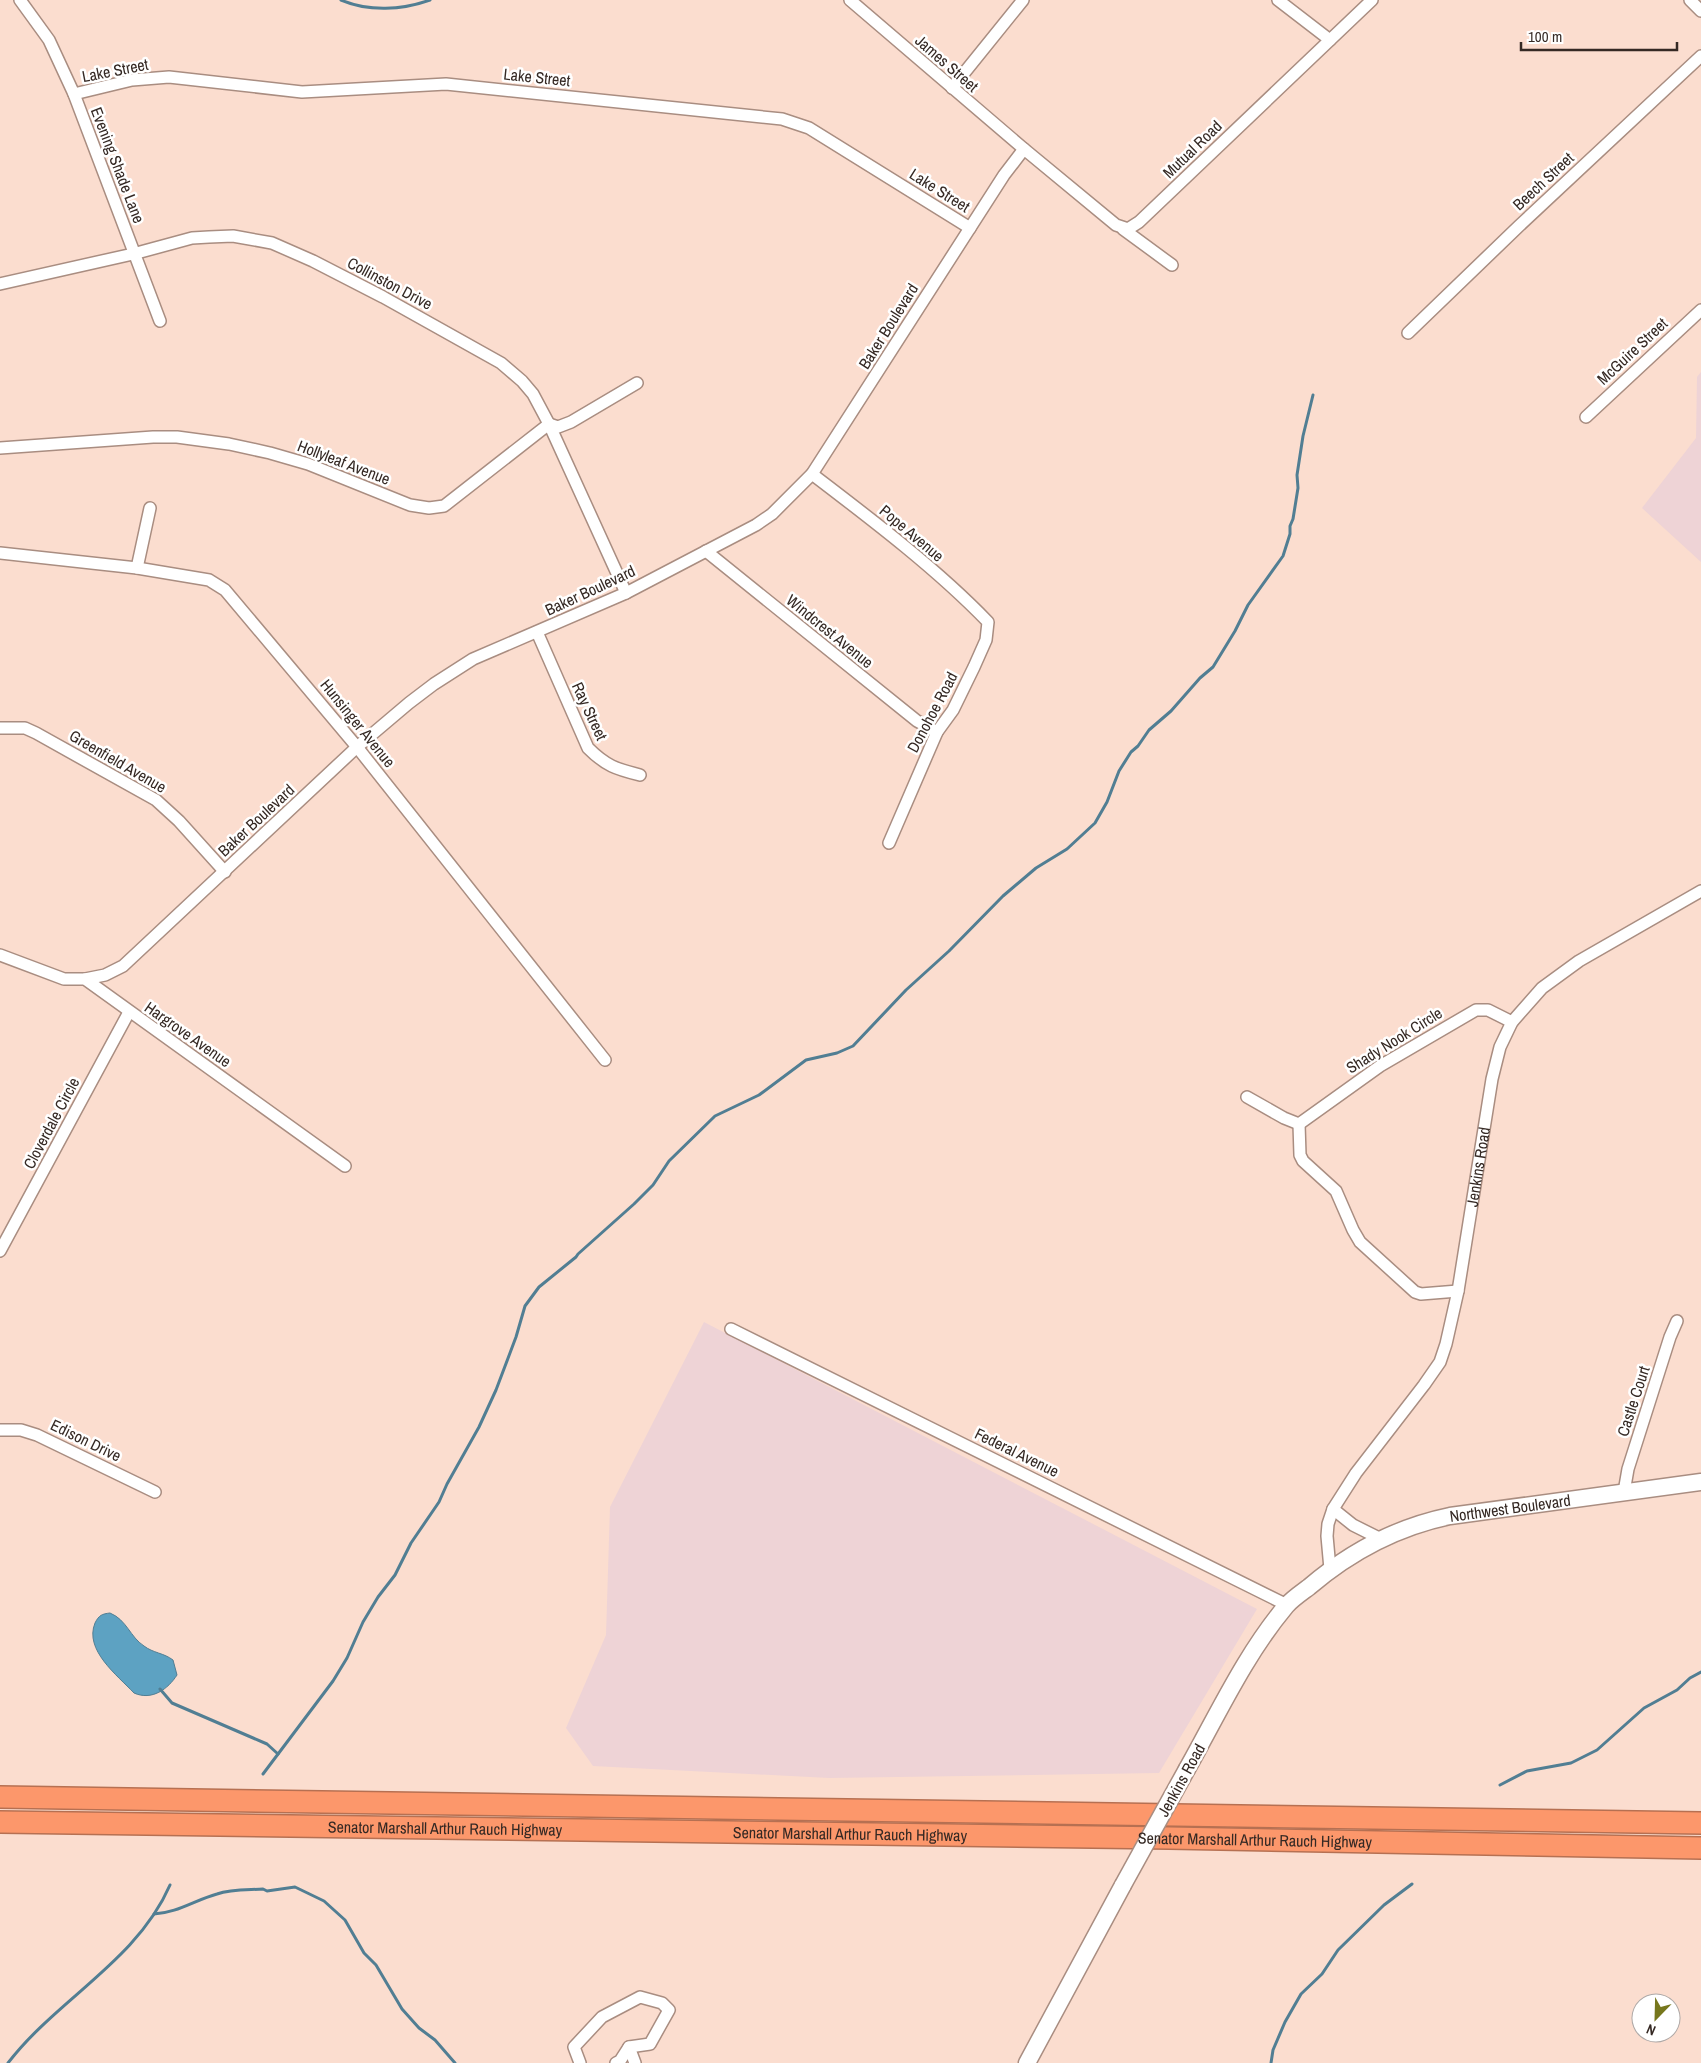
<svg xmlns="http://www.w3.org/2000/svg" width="1701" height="2063" viewBox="0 0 1701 2063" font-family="'Archivo Narrow',sans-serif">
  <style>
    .industrial { fill: #eed3d6 }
    .water { fill: #5da2c2; stroke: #517e93 }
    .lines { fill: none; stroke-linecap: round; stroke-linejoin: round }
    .stream { stroke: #517e93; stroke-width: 3 }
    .street-casing { stroke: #a98d81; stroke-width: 14 }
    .secondary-casing { stroke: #a98d81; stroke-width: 19 }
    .highway-casing { stroke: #b67052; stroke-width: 24 }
    .street { stroke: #fff; stroke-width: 11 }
    .secondary { stroke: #fff; stroke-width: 16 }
    .highway { stroke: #fc976b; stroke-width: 21 }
    .secondary-bridge-casing { stroke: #a98d81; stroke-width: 19; stroke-linecap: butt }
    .secondary-bridge { stroke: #fff; stroke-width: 16 }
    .labels { text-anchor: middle; stroke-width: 5; stroke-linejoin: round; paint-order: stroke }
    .street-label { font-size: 16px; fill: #352924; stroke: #fff }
  </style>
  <rect width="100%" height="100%" fill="#fbddcf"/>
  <g class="industrial">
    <path d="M1701 372V562L1642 508 1696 438 1697 377Z"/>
    <path d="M704 1322 1257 1609 1159 1773 829 1778 593 1766 566 1728 606 1635 610 1507Z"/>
  </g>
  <path class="water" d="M110 1613C127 1620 130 1637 144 1646 153 1653 164 1653 173 1660L177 1675C168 1689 152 1701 134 1693 117 1675 84 1650 95 1623 99 1615 102 1614 110 1613Z"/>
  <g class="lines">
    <g class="stream">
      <path d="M341 0C369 12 402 10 430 0"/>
      <path d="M160 1689 172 1703 267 1744 278 1754"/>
      <path d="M263 1774 333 1681 347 1658 363 1622 378 1597 395 1575 411 1543 439 1502 447 1484 479 1427 496 1390 516 1337 525 1306 539 1287 576 1257 578 1254 634 1204 653 1185 669 1161 715 1116 759 1095 806 1060 837 1053 853 1046 906 990 949 951 1003 896 1036 868 1067 849 1095 823 1107 802 1119 771 1131 752 1138 746 1149 730 1171 711 1200 678 1213 667 1235 631 1248 605 1283 556 1290 534V526L1293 519 1298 488 1297 475 1303 436 1313 395"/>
      <path d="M1500 1785 1527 1771 1571 1763 1597 1750 1644 1708 1677 1690 1690 1678 1701 1672"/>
      <path d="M154 1914C177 1913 195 1900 217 1894 231 1889 248 1890 263 1889L267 1891 295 1887 324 1901 345 1920 364 1953 376 1965 402 2009 419 2028 435 2040 455 2063"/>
      <path d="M8 2063C57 1999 137 1961 170 1885"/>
      <path d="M1271 2063 1273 2050 1285 2022 1301 1994 1322 1974 1338 1950 1384 1905 1412 1884"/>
    </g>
    <defs>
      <g id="street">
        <path d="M20 0 49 40 74 94 160 321"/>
        <path d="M850 0 1024 149 1116 225 1128 229 1139 222 1372 0"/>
        <path d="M1278 0 1330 40"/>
        <path d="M1690 0 1701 11"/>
        <path d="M952 88 1023 0"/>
        <path d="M74 94 132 80 169 77 302 92 446 84 782 119 809 128 970 228"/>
        <path d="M1123 229 1172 265"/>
        <path d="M0 284 133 254 192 238 209 237 233 236 272 243 313 261 383 297 501 363 522 381 533 394 549 424 626 593"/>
        <path d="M1408 333 1519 226 1701 56"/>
        <path d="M1586 417 1701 310"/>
        <path d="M0 448 153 437H177L229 444 270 453 308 464 410 505 429 508 444 506 549 424 558 427 571 422 637 383"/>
        <path d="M812 474C871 519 937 569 988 622L986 640 974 667 953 710 937 732 889 843"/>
        <path d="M706 551 917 721 937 732"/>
        <path d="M0 553 137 568 209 580 225 590 357 747 605 1060"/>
        <path d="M137 568 150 508"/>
        <path d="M537 632 588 748C606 766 616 769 640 775"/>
        <path d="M0 728H25L36 733 156 800 179 821 225 872"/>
        <path d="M0 955 64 979H85L345 1166"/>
        <path d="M85 979 105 975 123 966 357 747 409 703 434 684 473 659 626 593 756 525 772 514 812 474 1004 175 1024 149"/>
        <path d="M1247 1097 1284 1118 1299 1124 1380 1066 1476 1010H1488L1512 1022"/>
        <path d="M1299 1124 1300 1155 1303 1161 1336 1191 1353 1230 1360 1242 1415 1292 1421 1294 1458 1291"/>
        <path d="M0 1251 129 1012"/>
        <path d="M731 1329 1287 1605"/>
        <path d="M0 1430H21L37 1435 155 1492"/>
        <path d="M1624 1492 1628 1469 1670 1337 1677 1321"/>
        <path d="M1333 1509 1353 1525 1381 1539"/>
        <path id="s1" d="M1330 1569 1327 1536 1328 1524 1333 1509 1356 1473 1424 1385 1440 1362 1446 1344 1458 1291 1492 1079 1500 1047 1512 1022 1542 988 1579 961 1701 891"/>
        <path d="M629 2047 635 2063"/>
        <path d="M580 2063 574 2047 602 2017 640 1997 662 2003 669 2010 650 2044 629 2047 620 2061 616 2063"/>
      </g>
      <g id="secondary">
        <path id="s2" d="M1187 1769C1218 1714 1245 1655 1286 1606 1292 1599 1301 1593 1309 1587 1350 1552 1397 1527 1450 1516L1701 1482"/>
        <path d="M1027 2063 1123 1885"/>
      </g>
      <g id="highway">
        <path d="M0 1797 1701 1823"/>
        <path id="s3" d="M0 1822 1169 1838 1701 1848"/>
      </g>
    </defs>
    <use href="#street" class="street-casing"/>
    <use href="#secondary" class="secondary-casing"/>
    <use href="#highway" class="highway-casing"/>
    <use href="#street" class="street"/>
    <use href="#secondary" class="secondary"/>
    <use href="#highway" class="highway"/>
    <defs>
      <path id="secondary-bridge" d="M1123 1885 1187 1769"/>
    </defs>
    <use href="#secondary-bridge" class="secondary-bridge-casing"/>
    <use href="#secondary-bridge" class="secondary-bridge"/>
  </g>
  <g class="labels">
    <g class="street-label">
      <text transform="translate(947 63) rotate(41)" y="6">James Street</text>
      <text transform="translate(115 70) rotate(-11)" y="6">Lake Street</text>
      <text transform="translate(537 77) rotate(6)" y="6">Lake Street</text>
      <text transform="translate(1192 149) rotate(-44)" y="6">Mutual Road</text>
      <text transform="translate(118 165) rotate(69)" y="6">Evening Shade Lane</text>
      <text transform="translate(1543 181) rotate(-43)" y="6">Beech Street</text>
      <text transform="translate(940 190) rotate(32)" y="6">Lake Street</text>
      <text transform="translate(390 283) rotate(28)" y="6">Collinston Drive</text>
      <text transform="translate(888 326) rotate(-58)" y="6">Baker Boulevard</text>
      <text transform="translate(1632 351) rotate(-43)" y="6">McGuire Street</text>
      <text transform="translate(344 462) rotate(21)" y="6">Hollyleaf Avenue</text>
      <text transform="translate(912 533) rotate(40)" y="6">Pope Avenue</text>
      <text transform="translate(590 590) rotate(-25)" y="6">Baker Boulevard</text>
      <text transform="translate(830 631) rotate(39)" y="6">Windcrest Avenue</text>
      <text transform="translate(590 711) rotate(65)" y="6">Ray Street</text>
      <text transform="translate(932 712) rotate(-62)" y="6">Donohoe Road</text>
      <text transform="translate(358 723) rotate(51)" y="6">Hunsinger Avenue</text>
      <text transform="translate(118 761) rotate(30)" y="6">Greenfield Avenue</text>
      <text transform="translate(256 820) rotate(-43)" y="6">Baker Boulevard</text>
      <text transform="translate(188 1034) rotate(35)" y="6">Hargrove Avenue</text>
      <text transform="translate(1394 1040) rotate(-32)" y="6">Shady Nook Circle</text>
      <text transform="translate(51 1123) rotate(-62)" y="6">Cloverdale Circle</text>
      <text dy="6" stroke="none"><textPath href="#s1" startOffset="442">Jenkins Road</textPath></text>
      <text transform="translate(1633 1401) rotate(-72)" y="6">Castle Court</text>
      <text transform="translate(86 1440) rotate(26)" y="6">Edison Drive</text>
      <text transform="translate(1017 1452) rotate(26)" y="6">Federal Avenue</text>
      <text dy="6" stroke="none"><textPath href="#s2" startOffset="441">Northwest Boulevard</textPath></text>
      <text transform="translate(1181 1780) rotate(-61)" y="6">Jenkins Road</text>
      <text dy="6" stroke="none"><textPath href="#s3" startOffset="445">Senator Marshall Arthur Rauch Highway</textPath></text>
      <text dy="6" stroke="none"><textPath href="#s3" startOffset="850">Senator Marshall Arthur Rauch Highway</textPath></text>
      <text dy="6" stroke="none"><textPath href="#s3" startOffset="1255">Senator Marshall Arthur Rauch Highway</textPath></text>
    </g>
  </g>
  <g transform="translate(1656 2018) rotate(203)"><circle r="24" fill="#ffffff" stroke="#aea9a7"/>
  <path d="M0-4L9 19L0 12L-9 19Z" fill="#77771d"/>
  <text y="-8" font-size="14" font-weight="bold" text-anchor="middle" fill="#352924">N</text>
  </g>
  <path d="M1521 42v8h156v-8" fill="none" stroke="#352924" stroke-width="2.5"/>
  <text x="1528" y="42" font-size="15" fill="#352924" stroke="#ffffff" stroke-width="4" paint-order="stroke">100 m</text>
</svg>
